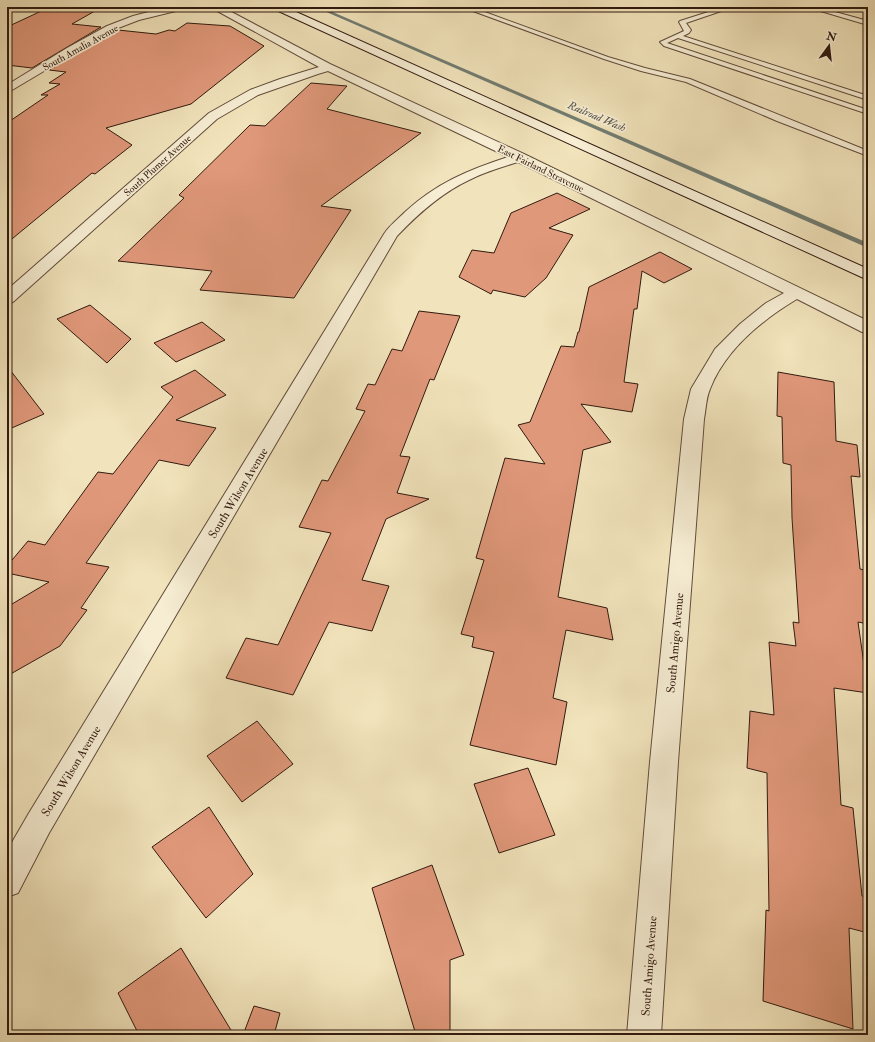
<svg xmlns="http://www.w3.org/2000/svg" width="875" height="1042" viewBox="0 0 875 1042" font-family="'IM FELL Double Pica',serif">
  <style>
    .lines { fill: none; stroke-linecap: round; stroke-linejoin: round }
    .stream { fill: #717c71; fill-rule: evenodd }
    .building { fill: #e0987a; stroke: #311a0f }
    .lane-casing { stroke: #614c3a; stroke-width: 2 }
    .street-casing { stroke: #614c3a; stroke-width: 2 }
    .secondary-casing { stroke: #311a0f; stroke-width: 2 }
    .lane { fill: #f6edd3; fill-rule: evenodd }
    .street { fill: #f6edd3; fill-rule: evenodd }
    .secondary { fill: #f6edd3; fill-rule: evenodd }
    .labels { text-anchor: middle; stroke-width: 3.5; stroke-linejoin: round; paint-order: stroke }
    .far-street-label { font-size: 10px; fill: #311a0f; stroke: #f6edd3 }
    .far-water-label { font-size: 11px; font-style: italic; fill: #565348; stroke: #f6edd3 }
    .street-label { font-size: 12px; fill: #311a0f; stroke: #f6edd3 }
  </style>
  <rect width="100%" height="100%" fill="#f1e3bb"/>
  <filter id="stains"><feTurbulence type="fractalNoise" baseFrequency=".005" numOctaves="4"/><feColorMatrix values="0 0 0 0 .2 0 0 0 0 .09 0 0 0 0 .02 0 0 0 .5 -.17"/></filter>
  <radialGradient id="worn" r=".72"><stop offset=".6" stop-color="#630" stop-opacity="0"/><stop offset="1" stop-color="#630" stop-opacity=".3"/></radialGradient>
  <g class="lines">
    <path class="stream" d="M315 7H321L868 243V248Z"/>
  </g>
  <g class="building">
    <path d="M50 7H102L72 24 101 27 32 68 7 65V27Z"/>
    <path d="M187 23 230 26 264 46 191 104 106 128 132 145 95 174 92 173 7 243V123L48 95H41L60 84 49 83 66 72 49 70 118 30 156 34 169 30 175 31Z"/>
    <path d="M311 83 347 86 327 109 421 133 321 206 351 210 294 298 200 290 212 271 118 261 184 198 179 195 250 125 265 126Z"/>
    <path d="M557 193 590 209 549 228 573 235 546 278 525 297 493 290 491 294 459 277 472 250 494 253 511 213Z"/>
    <path d="M660 252 692 269 664 283 642 271 637 309H634L624 382 638 384 632 412 581 404 611 442 583 450 558 597 607 608 613 640 566 630 553 698 567 702 556 765 470 745 494 652 472 647 474 637 461 634 484 560 476 558 505 458 545 464 518 425 530 422 561 346 574 347 578 332H579L589 287Z"/>
    <path d="M90 305 131 339 107 363 57 319Z"/>
    <path d="M419 311 460 316 434 380 430 379 400 456 410 457 397 493 429 499 386 519 362 580 389 586 372 631 329 622 293 695 226 678 246 638 278 645 331 533 299 527 322 480 328 481 365 411 356 409 368 384 375 385 392 349 402 351Z"/>
    <path d="M202 322 225 340 176 362 154 343Z"/>
    <path d="M7 366 44 414 7 430Z"/>
    <path d="M195 370 226 395 176 420 216 428 189 466 159 460 86 563 109 567 81 608 87 610 60 646 7 676V607L49 582 7 573V566L28 541 45 545 98 472 113 474 173 397 161 387Z"/>
    <path d="M778 372 834 382 836 441 857 445 860 477 851 476 860 569 868 571V624L858 622 868 693 834 688 841 805 853 808 862 896 868 898V933L849 928 853 1029 763 1001 766 910 769 911 767 773 747 768 750 711 774 715 769 642 796 646 793 622 799 623 792 518 791 465 783 463 782 417 777 416Z"/>
    <path d="M257 721 293 764 242 802 207 756Z"/>
    <path d="M528 768 555 835 499 853 474 784Z"/>
    <path d="M209 807 253 874 206 918 152 847Z"/>
    <path d="M432 865 464 955 450 960V1035H416L372 888Z"/>
    <path d="M181 948 234 1035H139L118 993Z"/>
    <path d="M254 1006 280 1013 274 1035H243Z"/>
  </g>
  <g class="lines">
    <defs>
      <g id="lane">
        <path d="M462 7H471L608 57 645 68 690 79 868 151V156L777 121 686 82 641 71 604 59Z"/>
        <path d="M724 7H733L686 23 691 30 689 33 683 36 868 96V100L678 38 667 43 868 110V114L664 46 660 42 684 31 679 22 680 21Z"/>
        <path d="M807 7H817L868 21V25Z"/>
      </g>
      <g id="street">
        <path d="M168 7H186L184 9 139 20 113 30 7 93V85L67 48 107 26 133 16Z"/>
        <path d="M210 7H222L330 64 524 154 868 321V333L862 332 797 299C762 320 725 350 710 389 706 398 706 409 704 419L678 762 661 1035H627L650 762 684 419 691 389 715 349 740 324 766 303 784 293 518 162C502 167 485 172 469 180 441 193 418 214 397 236L49 833 18 893 7 897V851L29 813 384 234C389 226 398 219 405 212 437 183 468 170 508 157L328 71 318 74 258 95 217 119 13 302 7 304V290L209 113 250 90 280 79 319 67Z"/>
      </g>
      <path id="secondary" d="M272 7H285L868 269V280L274 9Z"/>
    </defs>
    <use href="#lane" class="lane-casing"/>
    <use href="#street" class="street-casing"/>
    <use href="#secondary" class="secondary-casing"/>
    <use href="#lane" class="lane"/>
    <use href="#street" class="street"/>
    <use href="#secondary" class="secondary"/>
  </g>
  <g class="labels">
    <g class="far-street-label">
      <text transform="translate(80 47) rotate(-29)" y="4">South Amalia Avenue</text>
      <text transform="translate(157 165) rotate(-42)" y="4">South Plumer Avenue</text>
      <text transform="translate(541 168) rotate(26)" y="4">East Fairland Stravenue</text>
    </g>
    <g class="far-water-label">
      <text transform="translate(597 116) rotate(23)" y="4">Railroad Wash</text>
    </g>
    <g class="street-label">
      <text transform="translate(238 493) rotate(-59)" y="4">South Wilson Avenue</text>
      <text transform="translate(675 643) rotate(-85)" y="4">South Amigo Avenue</text>
      <text transform="translate(71 771) rotate(-59)" y="4">South Wilson Avenue</text>
      <text transform="translate(649 966) rotate(-86)" y="4">South Amigo Avenue</text>
    </g>
  </g>
  <rect width="875" height="1042" fill="none" stroke="#f1e3bb" stroke-width="24"/>
  <rect x="8" y="8" width="859" height="1026" fill="none" stroke="#311a0f" stroke-width="2"/>
  <rect x="12" y="12" width="851" height="1018" fill="none" stroke="#311a0f"/>
  <g transform="translate(829 46) rotate(15)" stroke="#f6edd3" stroke-width="3" paint-order="stroke">
  <path d="M0-3L7 15L0 10L-7 15Z" fill="#311a0f"/>
  <text y="-6" font-size="11" font-weight="bold" text-anchor="middle" fill="#311a0f">N</text>
  </g>
  <rect width="100%" height="100%" filter="url(#stains)"/>
  <rect width="100%" height="100%" fill="url(#worn)"/>
</svg>
